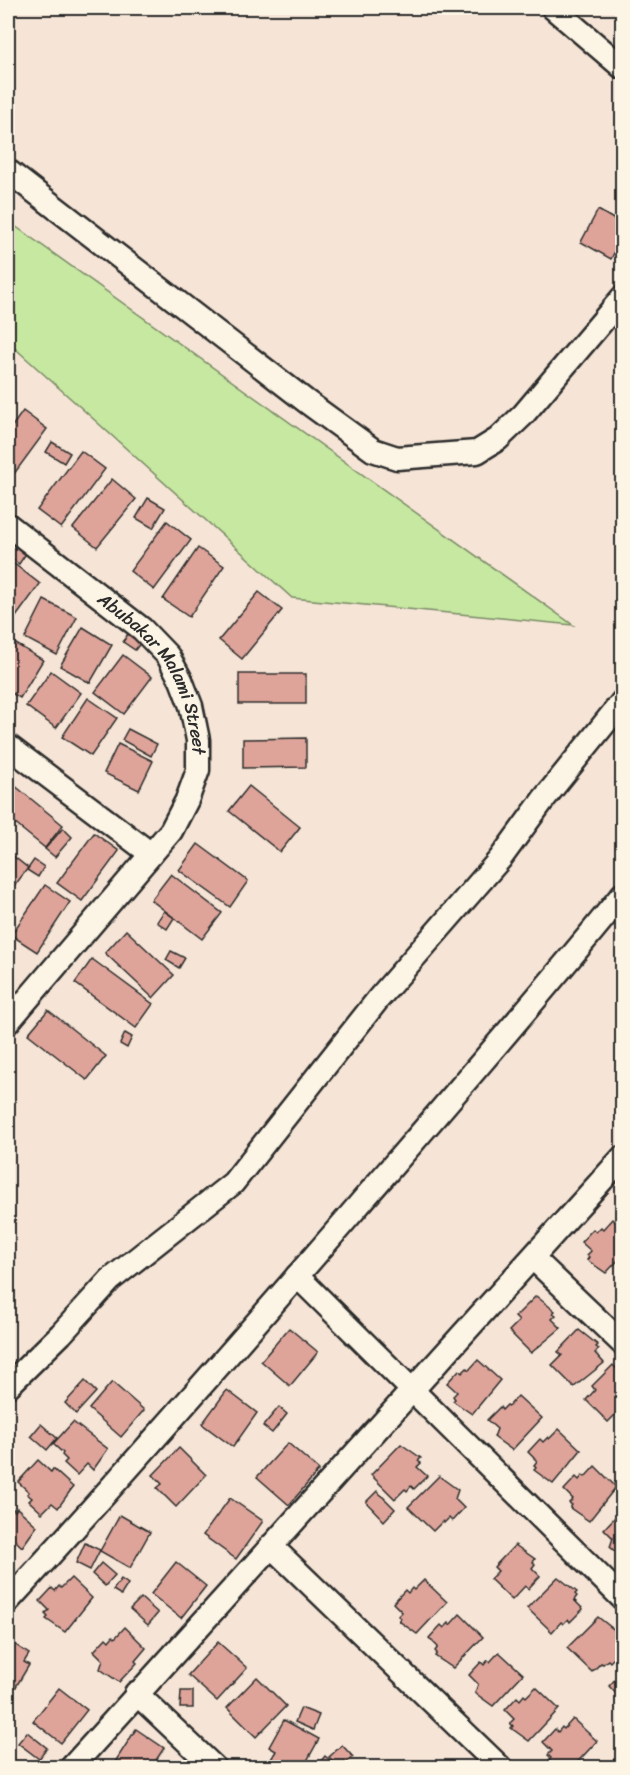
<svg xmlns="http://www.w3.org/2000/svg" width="630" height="1775" viewBox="0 0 630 1775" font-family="Sriracha,sans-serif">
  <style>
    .green { fill: #c7e8a1; stroke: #798a66; stroke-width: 1.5 }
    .building { fill: #dea49a; stroke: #2b2b2b; stroke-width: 1.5 }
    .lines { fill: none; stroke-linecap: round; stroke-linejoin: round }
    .minor-casing { stroke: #2b2b2b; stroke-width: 27 }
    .minor { stroke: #fcf5e5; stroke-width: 22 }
    .labels { text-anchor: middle; stroke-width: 4.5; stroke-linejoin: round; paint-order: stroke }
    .street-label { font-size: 18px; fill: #2b2b2b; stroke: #fcf5e5 }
  </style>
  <rect width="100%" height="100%" fill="#f6e5d6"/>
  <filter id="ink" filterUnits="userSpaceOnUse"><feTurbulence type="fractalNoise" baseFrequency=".0167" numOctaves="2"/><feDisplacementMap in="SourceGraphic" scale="12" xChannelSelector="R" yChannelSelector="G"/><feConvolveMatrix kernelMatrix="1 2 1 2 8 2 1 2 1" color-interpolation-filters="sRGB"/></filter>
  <g filter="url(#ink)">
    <path class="green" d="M8 221 573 625 292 598 8 342Z"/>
    <g class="building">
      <path d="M598 210 622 224V255L615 251 611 259 581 242Z"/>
      <path d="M8 397 13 401 8 409Z"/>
      <path d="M23 411 47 429 8 482V432Z"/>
      <path d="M52 442 70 453 64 463 46 452Z"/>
      <path d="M81 451 105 469 61 528 37 510Z"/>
      <path d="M112 479 136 499 97 547 73 528Z"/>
      <path d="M148 498 165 508 153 528 136 518Z"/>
      <path d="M167 521 191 540 154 590 130 571Z"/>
      <path d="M13 542 27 552 19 564 8 556V551Z"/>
      <path d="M198 548 224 566 189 617 163 599Z"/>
      <path d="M13 563 40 584 10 625 8 623V570Z"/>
      <path d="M259 592 282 610 242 659 219 640Z"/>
      <path d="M44 600 77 617 57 655 25 638Z"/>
      <path d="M83 627 112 645 90 683 60 666Z"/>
      <path d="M129 632 142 641 135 650 123 642Z"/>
      <path d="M11 641 43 660 20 698 8 691V647Z"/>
      <path d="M123 655 152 677 124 714 95 692Z"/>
      <path d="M51 671 81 693 56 728 26 706Z"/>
      <rect x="239" y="674" width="67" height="30"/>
      <path d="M88 698 117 718 91 756 62 737Z"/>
      <path d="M128 729 157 744 151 756 122 740Z"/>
      <path d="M306 738V767L243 768V739Z"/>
      <path d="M118 744 153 761 139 790 104 773Z"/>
      <path d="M14 785 63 825 45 848 8 818V794Z"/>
      <path d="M249 786 300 827 280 852 229 811Z"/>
      <path d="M63 828 72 837 55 857 45 849Z"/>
      <path d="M94 833 119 851 82 901 57 883Z"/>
      <path d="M198 844 248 881 230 907 179 870Z"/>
      <path d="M8 852 28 868 9 893 8 891Z"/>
      <path d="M34 860 44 867 38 877 27 870Z"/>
      <path d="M171 874 222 913 202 939 151 900Z"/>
      <path d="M45 885 70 902 37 952 11 935Z"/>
      <path d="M164 911 174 918 167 929 157 922Z"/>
      <path d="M126 930 174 975 153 998 105 953Z"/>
      <path d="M171 951 185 958 179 968 166 960Z"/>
      <path d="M92 959 153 1004 136 1028 75 983Z"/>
      <path d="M48 1010 106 1056 87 1080 28 1034Z"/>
      <path d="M125 1033 132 1037 127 1048 120 1044Z"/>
      <path d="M612 1219 622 1228V1256L606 1273 587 1260 589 1257 587 1255 591 1251 581 1242 593 1229 596 1232 601 1227 603 1229Z"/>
      <path d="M536 1296 555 1311 553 1313 556 1315 552 1319 561 1328 531 1353 509 1331 519 1321 515 1317Z"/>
      <path d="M289 1328 318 1352 290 1386 261 1361Z"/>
      <path d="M579 1330 598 1345 596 1347 599 1349 595 1353 604 1363 574 1387 552 1365 562 1355 558 1352Z"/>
      <path d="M351 1336 371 1356 365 1362 345 1342Z"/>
      <path d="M478 1360 500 1380 472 1414 453 1401 455 1399 453 1396 457 1392 447 1383 459 1370 462 1373 467 1368 469 1370Z"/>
      <path d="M613 1365 622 1374V1408L608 1422 586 1400 595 1390 592 1386Z"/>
      <path d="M85 1381 96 1392 76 1414 65 1403Z"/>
      <path d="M112 1382 144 1410 121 1437 89 1409Z"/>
      <path d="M227 1390 257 1413 233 1447 202 1424Z"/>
      <path d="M518 1396 542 1418 512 1450 494 1437 497 1429 487 1420 500 1407 502 1410 507 1405 509 1406Z"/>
      <path d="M279 1407 287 1414 272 1433 263 1426Z"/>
      <path d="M73 1422 108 1449 93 1470 87 1464 77 1475 64 1463 67 1460 62 1455 63 1453 53 1444Z"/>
      <path d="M41 1424 57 1438 47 1450 31 1436Z"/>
      <path d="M559 1429 581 1450 553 1484 534 1470 536 1468 534 1465 537 1461 528 1452 540 1439 543 1442 548 1437 549 1439Z"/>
      <path d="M288 1443 319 1470 289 1505 257 1477Z"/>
      <path d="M401 1444 421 1458 418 1461 421 1463 417 1467 427 1476 414 1489 411 1486 407 1491 405 1489 395 1499 371 1475Z"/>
      <path d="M179 1448 206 1475 176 1507 157 1488 162 1484 153 1475Z"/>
      <path d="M38 1460 51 1472 53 1469 73 1487 58 1508 52 1503 42 1513 29 1501 32 1498 27 1494 29 1492 18 1482Z"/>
      <path d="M595 1466 616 1487 589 1521 570 1508 572 1505 569 1503 573 1499 564 1490 576 1477 579 1480 583 1475 585 1477Z"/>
      <path d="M439 1476 458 1490 455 1499 464 1508 452 1521 449 1518 444 1523 443 1521 433 1531 408 1507Z"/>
      <path d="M377 1491 395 1509 384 1521 366 1502Z"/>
      <path d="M230 1498 263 1521 236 1559 203 1535Z"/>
      <path d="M8 1504 15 1511 17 1508 37 1526 22 1547 16 1541 8 1551Z"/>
      <path d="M120 1515 150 1532 130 1568 100 1551Z"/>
      <path d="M622 1515V1555L620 1552 618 1554 610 1547 613 1538 604 1529 616 1516 619 1519Z"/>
      <path d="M85 1543 100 1550 90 1570 76 1563Z"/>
      <path d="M515 1545 535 1559 533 1562 535 1564 532 1568 540 1576 528 1589 525 1586 512 1600 490 1579 498 1571 494 1567Z"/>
      <path d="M176 1562 206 1586 181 1618 151 1594Z"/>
      <path d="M101 1563 115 1575 105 1586 92 1574Z"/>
      <path d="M558 1577 577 1592 575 1594 577 1596 574 1600 583 1609 570 1622 568 1619 563 1624 561 1622 552 1632 527 1608Z"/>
      <path d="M71 1578 92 1598 65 1632 46 1619 48 1617 45 1614 49 1610 40 1601 52 1588 55 1591 59 1586 61 1588Z"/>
      <path d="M121 1579 128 1584 121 1595 113 1590Z"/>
      <path d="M424 1580 447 1602 417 1634 399 1621 401 1618 398 1616 402 1612 393 1603 405 1590 408 1593 412 1588 414 1590Z"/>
      <path d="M141 1598 158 1613 148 1625 130 1609Z"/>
      <path d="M460 1614 483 1637 453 1668 435 1656 437 1653 435 1651 438 1647 429 1638 441 1625 444 1628 449 1623 450 1625Z"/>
      <path d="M598 1617 617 1632 614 1640 622 1650 610 1662 608 1660 603 1664 601 1663 592 1672 567 1648Z"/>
      <path d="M125 1627 146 1648 135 1661 137 1663 119 1682 100 1669 103 1660 94 1651 106 1638 109 1641 113 1636 115 1638Z"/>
      <path d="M8 1640 29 1654 24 1662 29 1665 8 1700Z"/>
      <path d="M218 1642 247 1668 217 1701 188 1675Z"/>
      <path d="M499 1652 523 1674 493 1706 475 1693 478 1684 469 1675 481 1662 484 1665 488 1660 490 1662Z"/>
      <path d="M622 1672V1700L609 1686Z"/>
      <path d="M257 1677 286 1706 256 1737 227 1708Z"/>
      <path d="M536 1687 559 1709 529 1741 511 1728 513 1726 510 1723 514 1719 505 1710 517 1697 520 1700 524 1695 526 1697Z"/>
      <path d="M59 1688 87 1710 61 1743 33 1721Z"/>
      <path d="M181 1691H193V1708H180Z"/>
      <path d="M301 1708 319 1715 313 1730 295 1722Z"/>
      <path d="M573 1719 597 1741 572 1768H561L558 1765 556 1767 549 1760 551 1758 548 1755 552 1751 543 1742 555 1729 558 1732 562 1727 564 1729Z"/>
      <path d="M284 1720 319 1739 303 1768H282L270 1761 276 1751 269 1747Z"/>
      <path d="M136 1729 164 1748 151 1768H117L113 1765Z"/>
      <path d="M27 1732 47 1748 39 1759 18 1743Z"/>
      <path d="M342 1745 353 1757 340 1768 329 1757Z"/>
      <path d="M325 1756 339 1768H315Z"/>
      <path d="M8 1759 16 1768H8Z"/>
      <path d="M614 1759 622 1767V1768H606Z"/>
    </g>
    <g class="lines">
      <defs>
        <g id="minor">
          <path d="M553 8 622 67"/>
          <path d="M8 171 307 402 373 450 397 458 477 452 498 439 523 415 622 298"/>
          <path id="s1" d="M8 525 142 629 168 656 181 680 191 706 198 740V770L187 800 171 831 8 1022"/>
          <path d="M8 746 151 854"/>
          <path d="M534 1259 622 1343"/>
          <path d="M297 1276 622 1598"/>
          <path d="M8 1386 61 1334 110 1280 233 1183 379 998 500 859 543 800 622 702"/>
          <path d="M271 1546 501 1768"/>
          <path d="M8 1601C127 1472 242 1340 357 1207 447 1103 536 1001 622 895"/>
          <path d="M136 1693 215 1768"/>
          <path d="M71 1768 622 1158"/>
        </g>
      </defs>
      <use href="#minor" class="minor-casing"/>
      <use href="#minor" class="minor"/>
    </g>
  </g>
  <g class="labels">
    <g class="street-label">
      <text dy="6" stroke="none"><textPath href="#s1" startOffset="214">Abubakar Malami Street</textPath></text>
    </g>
  </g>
  <rect width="630" height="1775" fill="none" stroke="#fcf5e5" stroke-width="30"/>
  <rect x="15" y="15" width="600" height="1745" fill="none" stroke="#2b2b2b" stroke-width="2" filter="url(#ink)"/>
</svg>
